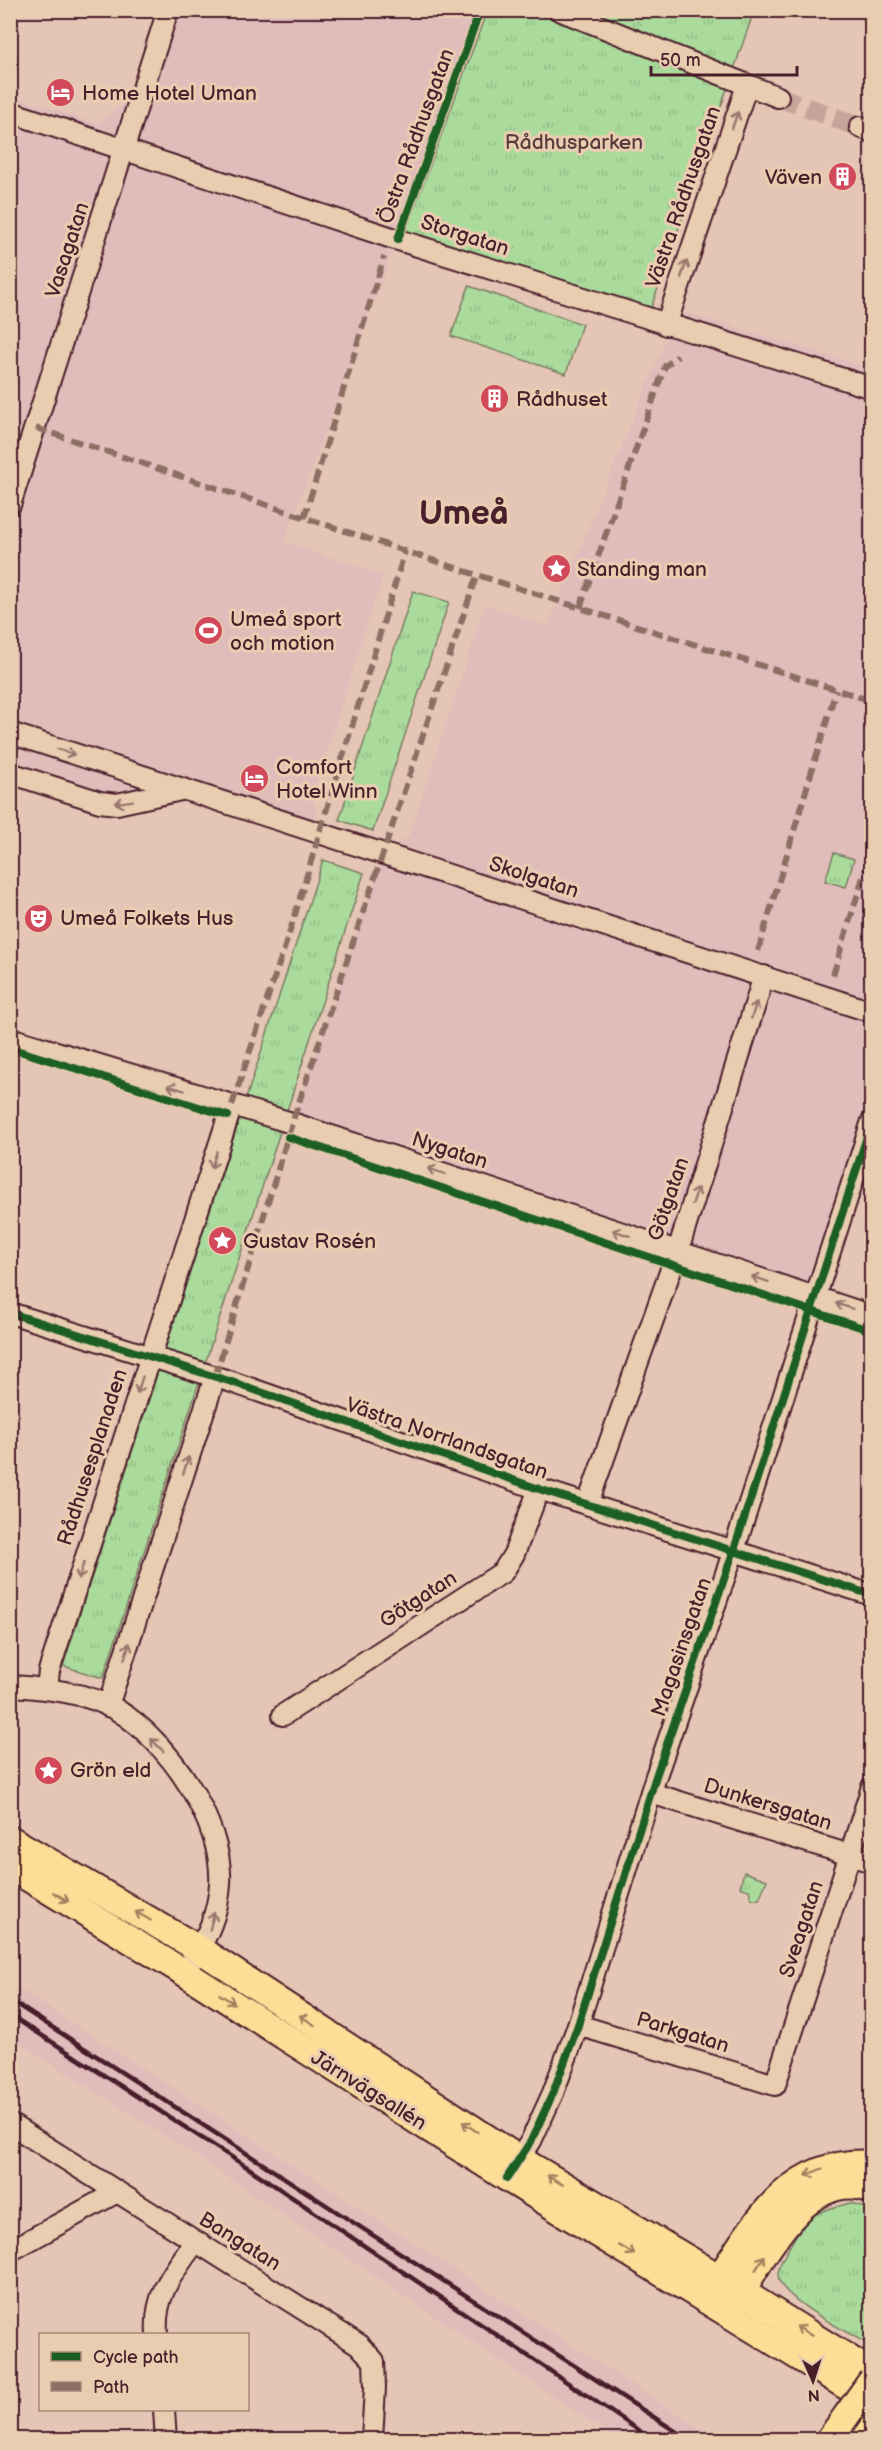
<svg xmlns="http://www.w3.org/2000/svg" width="882" height="2450" viewBox="0 0 882 2450" font-family="'Balsamiq Sans',sans-serif">
  <style>
    .built { fill: #e0bcbb }
    .grass { fill: url(#grass-tufts); stroke: #7a7d64; stroke-width: 1.5 }
    .lines { fill: none; stroke-linecap: round; stroke-linejoin: round }
    .minor-tunnel { stroke: #c6a499; stroke-width: 20; stroke-dasharray: 20 10; stroke-linecap: butt }
    .minor-casing { stroke: #4a1f2b; stroke-width: 24 }
    .major-casing { stroke: #4a1f2b; stroke-width: 30 }
    .minor { stroke: #e9cdb0; stroke-width: 20 }
    .major { stroke: #fede96; stroke-width: 26 }
    .rail { stroke: #4a1f2b; stroke-width: 4.5 }
    .major-bridge-casing { stroke: #4a1f2b; stroke-width: 30; stroke-linecap: butt }
    .major-bridge { stroke: #fede96; stroke-width: 26 }
    .quiet { stroke: #8d6e63; stroke-width: 6; stroke-dasharray: 12 6; stroke-linecap: butt }
    .cycleway-casing { stroke: #e9cdb0; stroke-width: 11 }
    .cycleway { stroke: #1b5e20; stroke-width: 8 }
    .oneway { stroke: #9a766e }
    .oneway2 { stroke: #a47e60 }
    .labels { text-anchor: middle; stroke-width: 6; stroke-linejoin: round; paint-order: stroke }
    .poi-label { font-size: 21px; fill: #4a1f2b; stroke: #e9cdb0; text-anchor: start }
    .street-label { font-size: 21px; fill: #4a1f2b; stroke: #e9cdb0 }
    .park-label { font-size: 21px; fill: #583b3c; stroke: #e9cdb0 }
    .town-label { font-size: 33px; font-weight: bold; fill: #4a1f2b; stroke: #e9cdb0 }
  </style>
  <defs>
    <pattern id="grass-tufts" width="24" height="20" patternUnits="userSpaceOnUse" patternTransform="scale(1.5)"><rect width="24" height="20" fill="#aadb9c"/><path d="M3 7l-1-3M5 7V3M7 7l1-3M15 17l-1-3M17 17v-4M19 17l1-3" fill="none" stroke="#94bc87"/></pattern>
  </defs>
  <rect width="100%" height="100%" fill="#e5c5b5"/>
  <filter id="ink" filterUnits="userSpaceOnUse"><feTurbulence type="fractalNoise" baseFrequency=".0167" numOctaves="2"/><feDisplacementMap in="SourceGraphic" scale="12" xChannelSelector="R" yChannelSelector="G"/><feConvolveMatrix kernelMatrix="1 2 1 2 8 2 1 2 1" color-interpolation-filters="sRGB"/></filter>
  <g filter="url(#ink)">
    <g class="built">
      <path d="M168 11H483L284 542 383 575 313 794 318 834 181 790 117 804 11 773V95L96 124 143 90Z"/>
      <path d="M678 310 871 368V1121L816 1297 292 1123 383 854 409 837 485 605 548 626Z"/>
      <path d="M10 1983 350 2202 716 2439H617L201 2159 11 2037Z"/>
    </g>
    <g class="grass">
      <path d="M487 11H754L650 311 406 231Z"/>
      <path d="M469 286 582 324 566 374 451 336Z"/>
      <path d="M413 591 449 602 373 831 339 820Z"/>
      <path d="M834 853 854 859 846 887 825 881Z"/>
      <path d="M323 860 364 873 103 1678 63 1666Z"/>
      <path d="M744 1872 767 1880 759 1899H752L749 1890 740 1887Z"/>
      <path d="M851 2203 871 2209 872 2341 869 2345C848 2332 787 2302 779 2280 775 2268 785 2256 790 2246 808 2213 817 2211 851 2203Z"/>
    </g>
    <g class="lines">
      <path class="minor-tunnel" d="M778 97 860 127"/>
      <defs>
        <g id="minor">
          <path d="M559 10 778 97"/>
          <path d="M10 112 389 237 872 388"/>
          <path d="M860 127 872 132"/>
          <path d="M666 325 747 85"/>
          <path d="M10 505 168 10"/>
          <path d="M10 733 872 1012"/>
          <path d="M10 773 100 802 117 804 181 790"/>
          <path d="M10 1038 292 1123 872 1316"/>
          <path d="M10 1313 232 1382 539 1489 872 1595"/>
          <path d="M588 1503 681 1241 764 976"/>
          <path d="M10 1686C45 1688 86 1692 117 1710 168 1741 224 1822 220 1884 218 1913 208 1936 192 1960"/>
          <path d="M47 1689 49 1671 232 1105"/>
          <path d="M108 1706 215 1377"/>
          <path d="M283 1715 503 1572 514 1554 539 1489"/>
          <path d="M651 1793 872 1862"/>
          <path d="M578 2025 775 2085 872 1787"/>
          <path d="M10 2124 358 2344 374 2361 375 2387 372 2440"/>
          <path d="M512 2170 531 2141 553 2093 578 2025 656 1776 734 1550 872 1121"/>
          <path d="M10 2251 117 2192"/>
          <path d="M157 2334C154 2294 173 2273 195 2242"/>
          <path d="M164 2410 166 2440"/>
        </g>
        <g id="major">
          <path d="M10 1839 199 1949 519 2159 720 2278 872 2373"/>
          <path d="M10 1867 185 1973 507 2178 872 2402"/>
          <path d="M711 2291C751 2230 787 2157 872 2164"/>
          <path d="M734 2304C761 2262 806 2163 872 2190"/>
          <path d="M859 2440 872 2423"/>
        </g>
      </defs>
      <use href="#minor" class="minor-casing"/>
      <use href="#major" class="major-casing"/>
      <use href="#minor" class="minor"/>
      <use href="#major" class="major"/>
      <g class="rail">
        <path d="M10 2000 689 2440"/>
        <path d="M10 2015 247 2167 653 2440"/>
      </g>
      <defs>
        <path id="major-bridge" d="M829 2440 872 2380"/>
      </defs>
      <use href="#major-bridge" class="major-bridge-casing"/>
      <use href="#major-bridge" class="major-bridge"/>
      <g class="quiet">
        <path d="M36 428 477 575 872 701"/>
        <path d="M304 518 384 257"/>
        <path d="M580 608 665 366 678 356"/>
        <path d="M758 951 836 690"/>
        <path d="M833 975 872 848"/>
        <path d="M232 1105 289 934 405 551"/>
        <path d="M215 1377 292 1123 477 575"/>
      </g>
      <defs>
        <g id="cycleway">
          <path d="M398 239 480 10"/>
          <path d="M10 1048 228 1116"/>
          <path d="M288 1137 872 1331"/>
          <path d="M10 1313 232 1382 539 1489 872 1595"/>
          <path d="M507 2178 531 2141 553 2093 578 2025 656 1776 734 1550 872 1121"/>
        </g>
      </defs>
      <use href="#cycleway" class="cycleway-casing"/>
      <use href="#cycleway" class="cycleway"/>
    </g>
    <defs><path id="oneway-shaft" d="M-6 0H5M1.5-3L5.5 0L1.5 3" fill="none" stroke-width="1.6" stroke-linecap="round" stroke-linejoin="round" transform="scale(1.5)"/></defs>
    <g class="oneway">
      <use href="#oneway-shaft" transform="translate(735 120) rotate(-71)"/>
      <use href="#oneway-shaft" transform="translate(684 269) rotate(-71)"/>
      <use href="#oneway-shaft" transform="translate(66 752) rotate(18)"/>
      <use href="#oneway-shaft" transform="translate(124 802) rotate(171)"/>
      <use href="#oneway-shaft" transform="translate(754 1010) rotate(-72)"/>
      <use href="#oneway-shaft" transform="translate(176 1088) rotate(-163)"/>
      <use href="#oneway-shaft" transform="translate(214 1160) rotate(108)"/>
      <use href="#oneway-shaft" transform="translate(436 1171) rotate(-162)"/>
      <use href="#oneway-shaft" transform="translate(695 1196) rotate(-73)"/>
      <use href="#oneway-shaft" transform="translate(621 1233) rotate(-162)"/>
      <use href="#oneway-shaft" transform="translate(760 1279) rotate(-162)"/>
      <use href="#oneway-shaft" transform="translate(844 1306) rotate(-161)"/>
      <use href="#oneway-shaft" transform="translate(140 1385) rotate(108)"/>
      <use href="#oneway-shaft" transform="translate(186 1465) rotate(-72)"/>
      <use href="#oneway-shaft" transform="translate(81 1571) rotate(108)"/>
      <use href="#oneway-shaft" transform="translate(127 1651) rotate(-72)"/>
      <use href="#oneway-shaft" transform="translate(157 1745) rotate(-135)"/>
      <use href="#oneway-shaft" transform="translate(212 1921) rotate(-75)"/>
    </g>
    <g class="oneway2">
      <use href="#oneway-shaft" transform="translate(61 1897) rotate(31)"/>
      <use href="#oneway-shaft" transform="translate(143 1916) rotate(-150)"/>
      <use href="#oneway-shaft" transform="translate(227 1999) rotate(32)"/>
      <use href="#oneway-shaft" transform="translate(307 2020) rotate(-147)"/>
      <use href="#oneway-shaft" transform="translate(470 2127) rotate(-147)"/>
      <use href="#oneway-shaft" transform="translate(814 2172) rotate(157)"/>
      <use href="#oneway-shaft" transform="translate(555 2180) rotate(-149)"/>
      <use href="#oneway-shaft" transform="translate(627 2250) rotate(31)"/>
      <use href="#oneway-shaft" transform="translate(760 2263) rotate(-58)"/>
      <use href="#oneway-shaft" transform="translate(804 2331) rotate(-148)"/>
    </g>
  </g>
  <defs>
    <symbol id="hotel-disc" viewBox="-11 -11 22 22"><circle r="9.5" fill="#d1495b" stroke="#e9cdb0"/><path d="M-6-4.5h1.5V1H6V5H4.5V3h-9V5H-6ZM-4 0a1.8 1.8 0 1 1 3.6 0ZM.5 0V-2.5h3Q6-2.5 6 0Z" fill="#fff"/></symbol>
    <symbol id="building-disc" viewBox="-11 -11 22 22"><circle r="9.5" fill="#d1495b" stroke="#e9cdb0"/><path d="M-4-6H4V6H1V3H-1V6H-4ZM-2.5-4.3h1.7v1.8h-1.7ZM.8-4.3h1.7v1.8H.8ZM-2.5-1h1.7V.8h-1.7ZM.8-1h1.7V.8H.8Z" fill="#fff"/></symbol>
    <symbol id="sight-disc" viewBox="-11 -11 22 22"><circle r="9.5" fill="#d1495b" stroke="#e9cdb0"/><path d="M0-6L1.8-2.2L6-1.7L2.9 1.2L3.7 5.4L0 3.3L-3.7 5.4L-2.9 1.2L-6-1.7L-1.8-2.2Z" fill="#fff"/></symbol>
    <symbol id="stadium-disc" viewBox="-11 -11 22 22"><circle r="9.5" fill="#d1495b" stroke="#e9cdb0"/><path d="M0-5a6.5 5 0 1 0 0 10a6.5 5 0 1 0 0-10ZM-3.5-1.8h7v3.6h-7Z" fill="#fff"/></symbol>
    <symbol id="theatre-disc" viewBox="-11 -11 22 22"><circle r="9.5" fill="#d1495b" stroke="#e9cdb0"/><path d="M-5-5.5Q0-4 5-5.5V0Q5 5 0 6Q-5 5-5 0ZM-3.3-2.5H-1v1.5H-3.3ZM1-2.5H3.3v1.5H1ZM-2.8 1Q0 5.5 2.8 1Z" fill="#fff"/></symbol>
  </defs>
  <g fill-rule="evenodd">
    <use href="#hotel-disc" x="44" y="76" width="33" height="33"/>
    <use href="#building-disc" x="826" y="160" width="33" height="33"/>
    <use href="#building-disc" x="478" y="382" width="33" height="33"/>
    <use href="#sight-disc" x="540" y="552" width="33" height="33"/>
    <use href="#stadium-disc" x="192" y="614" width="33" height="33"/>
    <use href="#hotel-disc" x="238" y="762" width="33" height="33"/>
    <use href="#theatre-disc" x="22" y="902" width="33" height="33"/>
    <use href="#sight-disc" x="206" y="1224" width="33" height="33"/>
    <use href="#sight-disc" x="32" y="1754" width="33" height="33"/>
  </g>
  <g class="labels">
    <g class="poi-label">
      <text x="82" y="100">Home Hotel Uman</text>
      <text x="822" y="184" text-anchor="end">Väven</text>
      <text x="516" y="406">Rådhuset</text>
      <text x="577" y="576">Standing man</text>
      <text x="230" y="626">Umeå sport<tspan x="230" dy="24">och motion</tspan></text>
      <text x="276" y="774">Comfort<tspan x="276" dy="24">Hotel Winn</tspan></text>
      <text x="60" y="925">Umeå Folkets Hus</text>
      <text x="243" y="1248">Gustav Rosén</text>
      <text x="70" y="1777">Grön eld</text>
    </g>
    <g class="street-label">
      <text transform="translate(416 136) rotate(-70)" y="7">Östra Rådhusgatan</text>
      <text transform="translate(683 197) rotate(-71)" y="7">Västra Rådhusgatan</text>
      <text transform="translate(465 235) rotate(18)" y="7">Storgatan</text>
      <text transform="translate(67 250) rotate(-72)" y="7">Vasagatan</text>
      <text transform="translate(534 877) rotate(18)" y="7">Skolgatan</text>
      <text transform="translate(450 1150) rotate(18)" y="7">Nygatan</text>
      <text transform="translate(668 1199) rotate(-71)" y="7">Götgatan</text>
      <text transform="translate(447 1438) rotate(19)" y="7">Västra Norrlandsgatan</text>
      <text transform="translate(92 1457) rotate(-72)" y="7">Rådhusesplanaden</text>
      <text transform="translate(418 1599) rotate(-33)" y="7">Götgatan</text>
      <text transform="translate(681 1647) rotate(-71)" y="7">Magasinsgatan</text>
      <text transform="translate(768 1804) rotate(17)" y="7">Dunkersgatan</text>
      <text transform="translate(801 1929) rotate(-72)" y="7">Sveagatan</text>
      <text transform="translate(683 2032) rotate(17)" y="7">Parkgatan</text>
      <text transform="translate(369 2090) rotate(32)" y="7">Järnvägsallén</text>
      <text transform="translate(240 2241) rotate(32)" y="7">Bangatan</text>
    </g>
    <g class="park-label">
      <text x="574" y="149">Rådhusparken</text>
    </g>
    <g class="town-label">
      <text x="464" y="524">Umeå</text>
    </g>
  </g>
  <rect width="882" height="2450" fill="none" stroke="#e9cdb0" stroke-width="36"/>
  <rect x="18" y="18" width="846" height="2414" fill="none" stroke="#4a1f2b" stroke-width="2" filter="url(#ink)"/>
  <rect x="39" y="2333" width="210" height="78" fill="#e9cdb0" stroke="#a9877b" stroke-width="1.5"/>
  <rect x="51" y="2352" width="30" height="9" fill="#1b5e20" stroke="#a9877b" stroke-width="1.5"/>
  <text x="93" y="2363" font-size="18" fill="#4a1f2b">Cycle path</text>
  <rect x="51" y="2382" width="30" height="9" fill="#8d6e63" stroke="#a9877b" stroke-width="1.5"/>
  <text x="93" y="2393" font-size="18" fill="#4a1f2b">Path</text>
  <g transform="translate(813 2381) rotate(177)" stroke="#e9cdb0" stroke-width="4.5" paint-order="stroke">
  <path d="M0-4.5L10 22L0 15L-10 22Z" fill="#4a1f2b"/>
  <text y="-9" font-size="16" font-weight="bold" text-anchor="middle" fill="#4a1f2b">N</text>
  </g>
  <path d="M651 66v9h146v-9" fill="none" stroke="#4a1f2b" stroke-width="3"/>
  <text x="660" y="66" font-size="18" fill="#4a1f2b" stroke="#e9cdb0" stroke-width="4.5" paint-order="stroke">50 m</text>
</svg>
